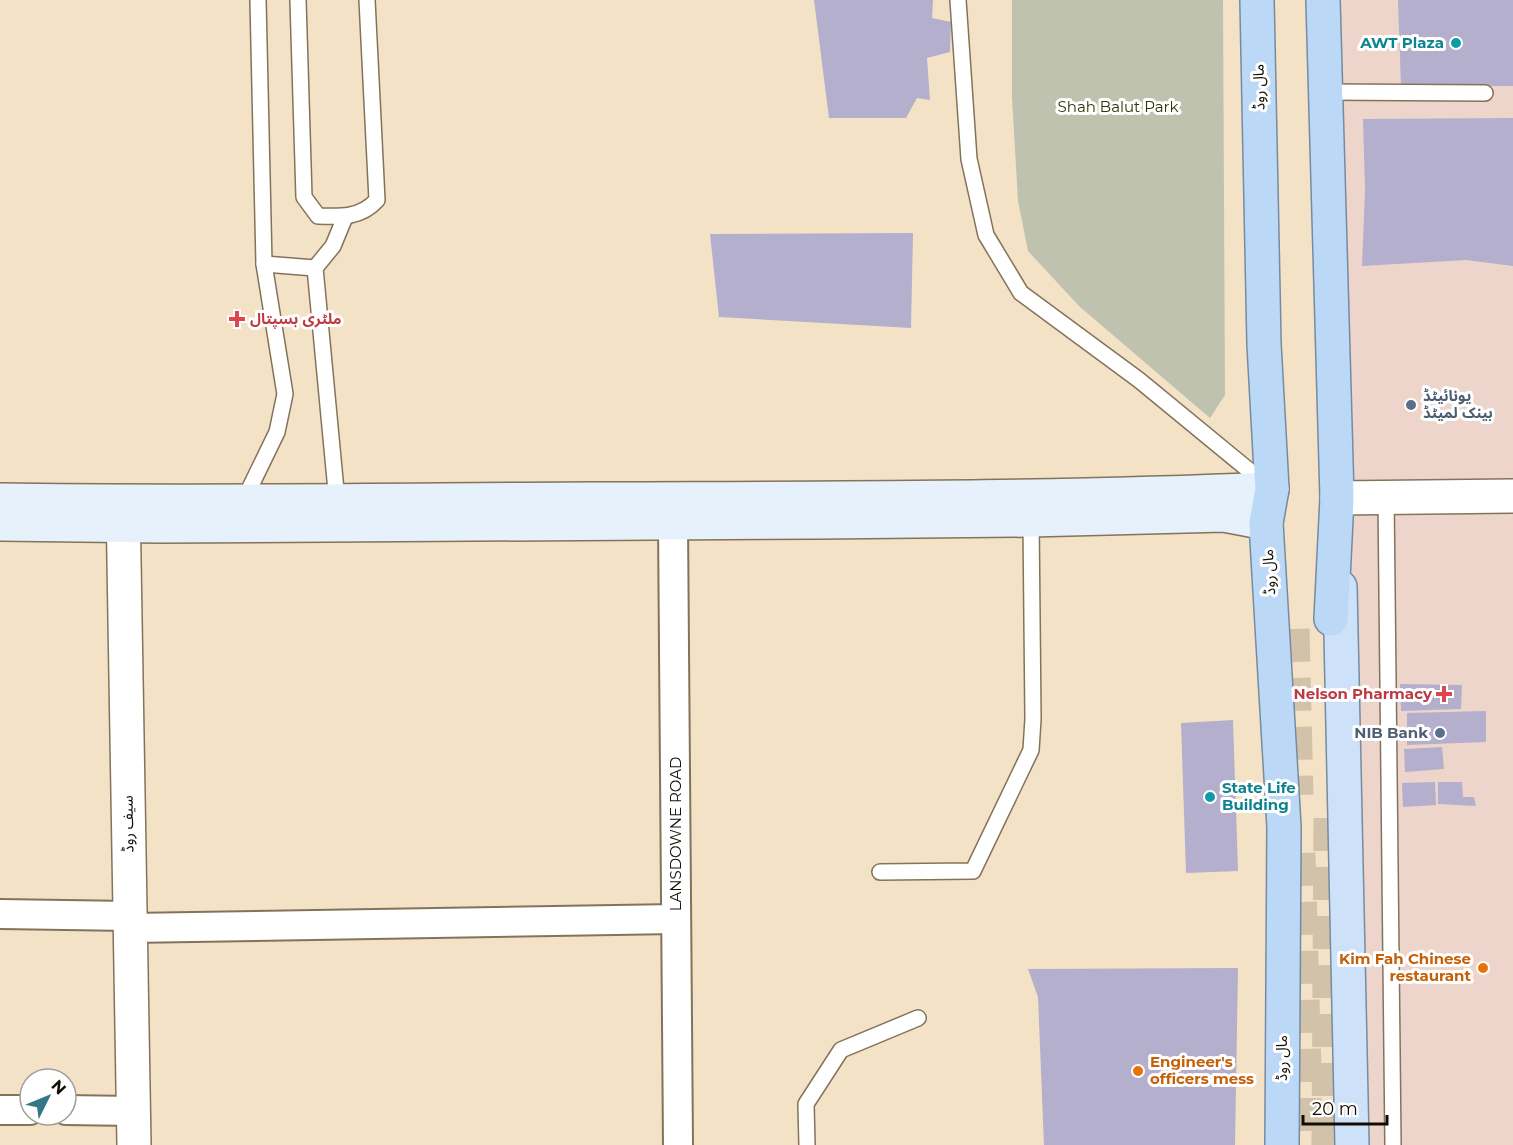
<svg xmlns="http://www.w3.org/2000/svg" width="1513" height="1145" viewBox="0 0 1513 1145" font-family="Montserrat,'Noto Sans Arabic',sans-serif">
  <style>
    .commercial { fill: #edd5cc }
    .green { fill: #bfc2ae }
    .building { fill: #b3afcc }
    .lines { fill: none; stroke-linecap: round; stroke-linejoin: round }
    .trunk-tunnel { stroke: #d2c2a9; stroke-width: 33; stroke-dasharray: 33 16; stroke-linecap: butt }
    .service-casing { stroke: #83735a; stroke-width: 18 }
    .minor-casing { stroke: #83735a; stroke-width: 32 }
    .tertiary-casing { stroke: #83735a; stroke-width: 36 }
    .secondary-casing { stroke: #83735a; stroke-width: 36 }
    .primary-casing { stroke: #758ba1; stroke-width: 36 }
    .trunk-casing { stroke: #758ba1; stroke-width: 36 }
    .service { stroke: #fff; stroke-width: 15 }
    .minor { stroke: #fff; stroke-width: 28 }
    .tertiary { stroke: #fff; stroke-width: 33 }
    .secondary { stroke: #e6f1fc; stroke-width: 33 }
    .primary { stroke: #cde2f9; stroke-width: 33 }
    .trunk { stroke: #bcd8f7; stroke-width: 33 }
    .culture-dot { fill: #0f9aa8; stroke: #fff; stroke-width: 2 }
    .health-dot { fill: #e0444e; stroke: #fff; stroke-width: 2 }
    .service-dot { fill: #5c6f8a; stroke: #fff; stroke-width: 2 }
    .food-dot { fill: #e8710a; stroke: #fff; stroke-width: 2 }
    .labels { text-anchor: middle; stroke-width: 6; stroke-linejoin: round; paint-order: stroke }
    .culture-label { font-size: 15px; font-weight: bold; fill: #0d838f; stroke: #fff; text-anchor: end }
    .street-label { font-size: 15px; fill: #120c04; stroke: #fff }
    .park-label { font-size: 15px; fill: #2f3300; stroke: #fff }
    .health-label { font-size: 15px; font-weight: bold; fill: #be3a42; stroke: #fff; text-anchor: start }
    .service-label { font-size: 15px; font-weight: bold; fill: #4e5e75; stroke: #fff; text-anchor: start }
    .food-label { font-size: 15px; font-weight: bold; fill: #c56008; stroke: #fff; text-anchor: end }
  </style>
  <rect width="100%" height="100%" fill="#f4e2c6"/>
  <path class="commercial" d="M1323 0H1513V1145H1359Z"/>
  <path class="green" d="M1012 0H1223L1225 395 1210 418 1080 307 1028 251 1018 201 1012 98Z"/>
  <g class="building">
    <path d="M814 0H933L932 18 951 22 950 52 927 58 930 100 917 98 906 118H829Z"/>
    <path d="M1398 0H1513V86H1401Z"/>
    <path d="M1513 118V266L1466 260 1362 266 1365 190 1363 119Z"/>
    <path d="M913 233 911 328 719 317 710 234Z"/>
    <path d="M1400 684 1462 685 1461 709 1401 711Z"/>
    <path d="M1486 711V742L1407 745V713Z"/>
    <path d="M1233 720 1238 871 1186 873 1181 723Z"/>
    <path d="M1442 747 1444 769 1405 772 1404 749Z"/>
    <path d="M1435 782 1436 805 1403 807 1402 783Z"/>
    <path d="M1438 782H1462L1463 797H1474L1476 806 1438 804Z"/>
    <path d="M1238 968 1235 1145H1044L1038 997 1028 969Z"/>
  </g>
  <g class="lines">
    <g class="trunk-tunnel">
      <path d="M1293 629 1297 795"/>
      <path d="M1299 853 1305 1071V1145"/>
      <path d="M1328 1145 1330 816"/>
    </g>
    <defs>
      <g id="service">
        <path d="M298 0 304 197 318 216C340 217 361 218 377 200L367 0"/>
        <path d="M958 0 969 159 986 235 1021 293 1139 380 1268 486"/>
        <path d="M1326 92 1485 93"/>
        <path d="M264 264 315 268"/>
        <path d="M1386 497 1393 1145"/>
        <path d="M244 500 277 432 285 394 264 264 258 0"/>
        <path d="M337 501 315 268 333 246 345 217"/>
        <path d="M880 872 973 871 1031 750 1033 719 1031 520"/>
        <path d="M807 1145 806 1104 841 1050 918 1018"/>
      </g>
      <g id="minor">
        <path d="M673 523 678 1145"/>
        <path d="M0 914 130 916"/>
        <path d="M130 928 676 919"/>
        <path d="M0 1110H30"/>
        <path d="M66 1110 133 1111"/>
      </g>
      <g id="tertiary">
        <path d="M1337 498 1513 496"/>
        <path d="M123 502 134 1145"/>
      </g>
      <g id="secondary">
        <path d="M0 500C196 503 392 500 588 499 816 498 1044 499 1272 489"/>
        <path d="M0 524 160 526 818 522 1031 520 1224 515 1266 523"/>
      </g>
      <path id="primary" d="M1340 587 1352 1145"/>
      <g id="trunk">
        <path d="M1257 0 1264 344 1272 489 1266 523 1284 827 1282 1145"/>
        <path d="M1323 0 1337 498 1331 619"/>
      </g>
    </defs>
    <use href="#service" class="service-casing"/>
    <use href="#minor" class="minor-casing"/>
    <use href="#tertiary" class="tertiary-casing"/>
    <use href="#secondary" class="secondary-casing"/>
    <use href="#primary" class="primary-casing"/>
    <use href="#trunk" class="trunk-casing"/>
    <use href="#service" class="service"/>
    <use href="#minor" class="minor"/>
    <use href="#tertiary" class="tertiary"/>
    <use href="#secondary" class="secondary"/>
    <use href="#primary" class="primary"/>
    <use href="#trunk" class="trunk"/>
  </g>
  <g class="culture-dot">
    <circle cx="1456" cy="43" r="6"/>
    <circle cx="1210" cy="797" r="6"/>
  </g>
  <g class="health-dot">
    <path d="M234 310h6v6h6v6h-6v6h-6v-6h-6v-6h6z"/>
    <path d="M1441 685h6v6h6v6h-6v6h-6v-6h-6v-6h6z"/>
  </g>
  <g class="service-dot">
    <circle cx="1411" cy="405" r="6"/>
    <circle cx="1440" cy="733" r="6"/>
  </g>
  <g class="food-dot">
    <circle cx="1483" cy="968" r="6"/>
    <circle cx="1138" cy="1071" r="6"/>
  </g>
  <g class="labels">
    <g class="culture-label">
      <text x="1444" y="48">AWT Plaza</text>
      <text x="1222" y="793" text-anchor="start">State Life<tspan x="1222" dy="17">Building</tspan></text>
    </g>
    <g class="street-label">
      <text transform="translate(1259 87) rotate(-91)" y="5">مال روڈ</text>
      <text transform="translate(1269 572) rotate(-93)" y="5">مال روڈ</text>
      <text transform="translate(128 824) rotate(-91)" y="5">سیف روڈ</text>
      <text transform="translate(676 834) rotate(-90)" y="5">LANSDOWNE ROAD</text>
      <text transform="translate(1282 1058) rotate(-90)" y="5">مال روڈ</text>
    </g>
    <g class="park-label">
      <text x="1118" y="112">Shah Balut Park</text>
    </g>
    <g class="health-label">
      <text x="250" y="324">ملٹری ہسپتال</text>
      <text x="1432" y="699" text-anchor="end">Nelson Pharmacy</text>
    </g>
    <g class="service-label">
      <text x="1423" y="401">یونائیٹڈ<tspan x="1423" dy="17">بینک لمیٹڈ</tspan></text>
      <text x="1428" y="738" text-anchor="end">NIB Bank</text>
    </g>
    <g class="food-label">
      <text x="1471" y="964">Kim Fah Chinese<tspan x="1471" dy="17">restaurant</tspan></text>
      <text x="1150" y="1067" text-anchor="start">Engineer's<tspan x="1150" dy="17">officers mess</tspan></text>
    </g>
  </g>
  <g transform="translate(48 1097) rotate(47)"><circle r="28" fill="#ffffff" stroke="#a09e9b" stroke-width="1.5"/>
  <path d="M0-4.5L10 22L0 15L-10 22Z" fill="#357689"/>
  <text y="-9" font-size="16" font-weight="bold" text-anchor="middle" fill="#120c04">N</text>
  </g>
  <path d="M1303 1115v9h84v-9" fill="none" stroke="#120c04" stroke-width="3"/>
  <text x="1312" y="1115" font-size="18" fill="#120c04" stroke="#ffffff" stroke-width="4.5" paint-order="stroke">20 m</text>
</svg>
